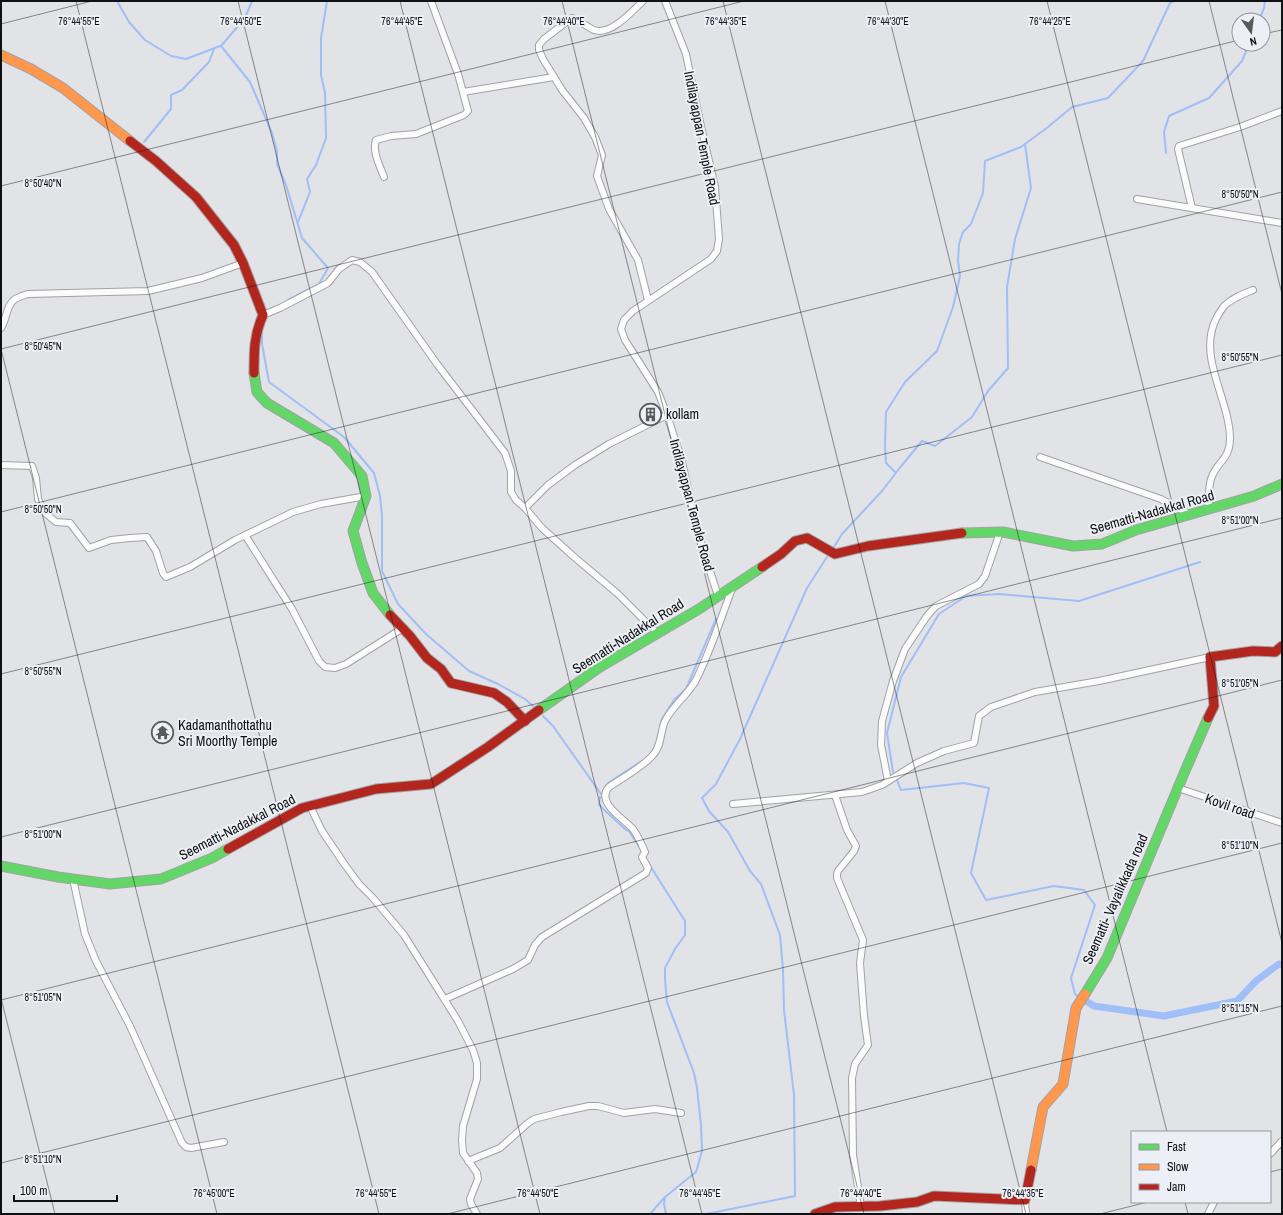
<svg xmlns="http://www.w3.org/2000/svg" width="1283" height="1215" viewBox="0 0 1283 1215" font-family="'Archivo Narrow',sans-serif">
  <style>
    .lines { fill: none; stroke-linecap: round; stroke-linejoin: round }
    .stream { stroke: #a0bef7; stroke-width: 2 }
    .canal { stroke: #a0bef7; stroke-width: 7 }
    .street-casing { stroke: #a2a2a5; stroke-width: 8 }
    .fast-casing { stroke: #a2a2a5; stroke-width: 11 }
    .slow-casing { stroke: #a2a2a5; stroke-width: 11 }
    .jam-casing { stroke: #a2a2a5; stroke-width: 11 }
    .street { stroke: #fbfbfb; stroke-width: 6 }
    .fast { stroke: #63d668; stroke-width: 9 }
    .slow { stroke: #ff974d; stroke-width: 9 }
    .jam { stroke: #b3261e; stroke-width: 9 }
    .ticks { fill: none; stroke: #101114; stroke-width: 1; stroke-opacity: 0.45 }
    .labels { text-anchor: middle; stroke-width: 4; stroke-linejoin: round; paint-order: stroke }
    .street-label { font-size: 14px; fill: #101114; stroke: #edeff6 }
    .poi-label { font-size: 14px; fill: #101114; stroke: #edeff6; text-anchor: start }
    .ticks-label { font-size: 10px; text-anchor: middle; fill: #101114; stroke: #edeff6; stroke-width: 4; stroke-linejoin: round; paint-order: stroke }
  </style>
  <rect width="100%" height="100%" fill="#e2e3e7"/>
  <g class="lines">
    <g class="stream">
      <path d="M117 1 129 22 145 40 171 56 186 59 220 46"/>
      <path d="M252 1 245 18 221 46 250 82 272 133 277 151V164L286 185 302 238 328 268 319 284 288 300"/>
      <path d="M1259 20 1264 8 1265 1"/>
      <path d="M144 142 171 109V95L182 90 209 62 214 49"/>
      <path d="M1166 153 1164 132 1169 116 1209 98 1242 61 1249 44"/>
      <path d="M298 222 310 192 307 179 316 165 326 138 325 93 321 75V38L327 1"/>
      <path d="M262 326V344L269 382 344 437 374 473 380 496 382 515V571L398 604 426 634 469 671 498 684 525 699 534 707"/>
      <path d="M895 472 886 463 885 445 886 412 905 382 937 351 953 307 960 276 958 261 959 244 963 232 971 224 983 193 985 161 1021 147 1048 127 1072 107 1108 98 1143 61 1170 3 1174 1"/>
      <path d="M834 547 842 534 882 491 902 465 922 441 935 446 972 417 988 391 1008 368 1007 287 1015 239 1031 188 1025 144"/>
      <path d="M543 716 553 726 601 794"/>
      <path d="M660 726 662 719 674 700 686 689 716 619"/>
      <path d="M893 772 887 733 901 677 939 614 966 596 999 594 1079 601 1200 562"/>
      <path d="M897 780 901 790 964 783 989 788 971 873 986 900 1054 886 1084 890 1095 905 1071 978 1075 994 1079 997"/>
      <path d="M603 791 608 783 648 757 656 746"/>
      <path d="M600 797 599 805 626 830 629 831 643 853"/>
      <path d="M649 864 685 921V935L675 949 665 968V979L667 1002 694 1073 697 1088 701 1125 702 1151 696 1172 665 1197 664 1204 666 1214"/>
      <path d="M1270 1157 1282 1146"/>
      <path d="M650 1214 664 1198"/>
      <path d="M706 1214 795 1196 794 1095 784 1010 783 970 780 935 761 884 750 871 728 832 709 811 702 798 716 784 740 739 807 588 827 557"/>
      <path d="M1211 1214 1218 1202"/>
    </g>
    <path class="canal" d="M1086 1001 1094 1006 1164 1016 1237 1001 1257 980 1279 964 1282 965"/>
    <defs>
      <g id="street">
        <path d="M643 1C632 11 611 36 594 30 587 27 581 21 572 18L565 23 544 39 539 45V50L543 59 562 90 584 118 595 137 602 155 597 176 609 209 638 260 648 300"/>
        <path d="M665 1 686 54 700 122 715 187 719 239 717 251 711 259 633 311 624 320 621 329 625 340 658 392 667 415 681 458 700 540 718 596"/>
        <path d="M463 92 554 77"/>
        <path d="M384 177C380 166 372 152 376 140L391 136 416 134 464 115 468 111 458 74 431 1"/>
        <path d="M1137 199 1282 223"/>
        <path d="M1192 208 1178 149 1179 146 1240 127 1282 111"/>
        <path d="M263 315 280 308 328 283 339 269 352 260 360 262 372 272 437 364 505 453 511 471V492L516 500 525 508 542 528 573 556 618 594 657 633"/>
        <path d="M1 328C7 319 6 305 15 299 19 297 24 295 28 294L148 291 202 278 243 263"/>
        <path d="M1040 457 1161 499 1191 515"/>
        <path d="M1 465 32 466 36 478 38 499 42 508 45 513 56 522 70 523 89 548 111 540 130 538 147 537 156 551 163 573 166 577 190 567 235 540 293 512 321 504 366 496"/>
        <path d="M525 508 548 485 575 465 609 444 667 415"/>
        <path d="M1209 509C1209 499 1208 489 1211 479 1216 462 1230 460 1230 439 1230 400 1197 357 1216 319 1218 315 1221 310 1224 306 1232 298 1243 294 1253 290"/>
        <path d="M245 535 292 609 319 661 325 667 335 668 346 664 403 628"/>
        <path d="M888 781 881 745 882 721 893 681 905 649 927 616 936 606 979 584 985 576 1000 532"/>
        <path d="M1178 788 1282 823"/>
        <path d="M835 795 847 830 856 846 854 851 838 871 837 874V878L863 940 860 963 864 1016 868 1045 855 1064 852 1078 853 1155 861 1207"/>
        <path d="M733 804 862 792 882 785 917 763 944 751 974 743 979 716 991 707 1035 692 1099 681 1210 657"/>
        <path d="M310 806 322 831 345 865 359 884 373 898 404 935 458 1021 473 1050 477 1063V1079L463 1126 462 1140 463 1153 477 1173 478 1179 470 1199 471 1204 477 1214"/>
        <path d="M73 879 85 934 96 961 130 1026 182 1143 186 1147 191 1148 224 1142"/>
        <path d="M445 999 513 969 528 960 535 945 542 937 646 873 648 868 642 857 645 852C642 845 638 836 633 829 624 819 595 802 609 787 622 778 643 767 653 755 662 745 660 732 665 721 673 705 688 695 696 680 711 650 721 618 733 586"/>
        <path d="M1270 1154 1282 1141"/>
        <path d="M468 1161 500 1148 528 1123 534 1119 561 1112 589 1106H598L624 1113 655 1109 681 1113"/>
        <path d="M1025 1200 1026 1214"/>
        <path d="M1208 1214 1214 1202"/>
      </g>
      <g id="fast">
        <path d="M254 373 257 392 267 403 334 443 362 476 366 496 353 531 362 563 373 593 390 615"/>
        <path d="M962 533 1003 532 1073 546 1102 544 1136 530 1254 496 1282 484"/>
        <path d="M539 710 600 667 699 609 762 567"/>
        <path d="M1 866 58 877 110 884 161 879 212 858 228 849"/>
        <path d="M1085 994 1107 958 1185 771 1208 718"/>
      </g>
      <g id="slow">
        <path d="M1 55 31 69 63 88 130 141"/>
        <path d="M1031 1170 1043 1107 1063 1084 1076 1008 1085 994"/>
      </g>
      <g id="jam">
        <path d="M130 141 156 161 196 197 234 245 243 263 263 315C254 335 254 351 254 373"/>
        <path d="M762 567 781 554 795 541 807 538 835 554 868 546 962 533"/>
        <path d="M390 615 410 636 427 658 441 669 451 683 494 693 507 702 525 721"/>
        <path d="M1208 718 1214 706 1210 657 1253 651 1275 652 1282 646"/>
        <path d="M228 849 302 808 376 789 431 784 488 747 539 710"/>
        <path d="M815 1214 835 1207 880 1206 917 1202 934 1196 1025 1200 1031 1170"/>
      </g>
    </defs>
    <use href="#street" class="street-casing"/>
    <use href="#fast" class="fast-casing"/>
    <use href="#slow" class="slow-casing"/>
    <use href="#jam" class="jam-casing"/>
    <use href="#street" class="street"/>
    <use href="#fast" class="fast"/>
    <use href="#slow" class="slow"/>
    <use href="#jam" class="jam"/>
  </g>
  <path class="ticks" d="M76 1 379 1214M238 1 540 1214M400 1 702 1214M562 1 864 1214M723 1 1026 1214M885 1 1167 1132M1047 1 1282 943M1209 1 1282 294M1 24 92 1M1263 34 1282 30M1 186 744 1M1 349 217 1214M1 349 1239 40M1 512 1282 192M1 674 1282 355M1 837 1282 518M1 998 55 1214M1 1000 1282 680M1 1163 1282 843M1270 1172 1282 1169M1185 1202 1188 1214M447 1214 1282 1006M1100 1214 1148 1202"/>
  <defs>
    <symbol id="building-ring" viewBox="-11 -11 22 22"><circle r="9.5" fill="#edeff6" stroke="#5a5a5e" stroke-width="1.5"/><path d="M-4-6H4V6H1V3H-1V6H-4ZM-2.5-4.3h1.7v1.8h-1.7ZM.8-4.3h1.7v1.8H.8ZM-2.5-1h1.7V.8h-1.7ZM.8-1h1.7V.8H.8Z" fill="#5a5a5e"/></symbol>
    <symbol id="temple-ring" viewBox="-11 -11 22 22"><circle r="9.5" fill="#edeff6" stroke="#5a5a5e" stroke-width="1.5"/><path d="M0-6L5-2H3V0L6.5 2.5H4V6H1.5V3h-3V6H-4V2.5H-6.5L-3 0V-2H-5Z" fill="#5a5a5e"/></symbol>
  </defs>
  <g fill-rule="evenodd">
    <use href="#building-ring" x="638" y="402" width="25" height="25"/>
    <use href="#temple-ring" x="150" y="720" width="25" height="25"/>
  </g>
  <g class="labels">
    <g class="street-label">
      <text transform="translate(702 138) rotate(79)" y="5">Indilayappan Temple Road</text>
      <text transform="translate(692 505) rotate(75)" y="5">Indilayappan Temple Road</text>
      <text transform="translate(1152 512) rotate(-16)" y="5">Seematti-Nadakkal Road</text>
      <text transform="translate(628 636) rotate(-32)" y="5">Seematti-Nadakkal Road</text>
      <text transform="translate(1230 806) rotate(19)" y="5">Kovil road</text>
      <text transform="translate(237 827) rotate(-27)" y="5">Seematti-Nadakkal Road</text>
      <text transform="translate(1115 899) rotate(-66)" y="5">Seematti- Vayalikkada road</text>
    </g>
    <g class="poi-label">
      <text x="666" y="419">kollam</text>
      <text x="178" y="730">Kadamanthottathu<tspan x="178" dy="16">Sri Moorthy Temple</tspan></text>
    </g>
  </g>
  <g class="ticks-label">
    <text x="79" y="25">76°44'55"E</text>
    <text x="241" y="25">76°44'50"E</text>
    <text x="402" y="25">76°44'45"E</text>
    <text x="564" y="25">76°44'40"E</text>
    <text x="726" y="25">76°44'35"E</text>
    <text x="888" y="25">76°44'30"E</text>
    <text x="1050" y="25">76°44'25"E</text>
    <text x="43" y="187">8°50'40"N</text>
    <text x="1240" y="198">8°50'50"N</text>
    <text x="43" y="350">8°50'45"N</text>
    <text x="1240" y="361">8°50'55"N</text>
    <text x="43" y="513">8°50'50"N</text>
    <text x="1240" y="524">8°51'00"N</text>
    <text x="43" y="675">8°50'55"N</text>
    <text x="1240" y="687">8°51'05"N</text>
    <text x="43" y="838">8°51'00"N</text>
    <text x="1240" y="849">8°51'10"N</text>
    <text x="43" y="1001">8°51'05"N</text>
    <text x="1240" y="1012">8°51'15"N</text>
    <text x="43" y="1163">8°51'10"N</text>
    <text x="214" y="1197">76°45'00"E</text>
    <text x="376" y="1197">76°44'55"E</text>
    <text x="538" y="1197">76°44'50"E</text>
    <text x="700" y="1197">76°44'45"E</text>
    <text x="861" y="1197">76°44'40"E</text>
    <text x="1023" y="1197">76°44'35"E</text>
  </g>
  <rect width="1283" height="1215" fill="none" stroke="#101114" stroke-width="4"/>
  <rect x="1131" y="1131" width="140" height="72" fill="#edeff6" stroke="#95969c"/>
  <rect x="1139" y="1144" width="20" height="6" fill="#63d668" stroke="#95969c"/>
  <text x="1167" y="1151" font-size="12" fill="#101114">Fast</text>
  <rect x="1139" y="1164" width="20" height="6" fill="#ff974d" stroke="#95969c"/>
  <text x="1167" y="1171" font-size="12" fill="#101114">Slow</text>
  <rect x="1139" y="1184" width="20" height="6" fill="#b3261e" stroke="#95969c"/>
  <text x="1167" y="1191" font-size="12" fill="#101114">Jam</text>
  <g transform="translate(1251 32) rotate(166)"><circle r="19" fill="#edeff6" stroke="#95969c"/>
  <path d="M0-3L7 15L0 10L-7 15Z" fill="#5a5a5e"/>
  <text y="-6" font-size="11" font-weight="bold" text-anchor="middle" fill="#101114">N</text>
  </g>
  <path d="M14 1195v6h103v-6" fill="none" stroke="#101114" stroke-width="2"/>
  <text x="20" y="1195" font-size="12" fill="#101114" stroke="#edeff6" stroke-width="3" paint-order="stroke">100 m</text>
</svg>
